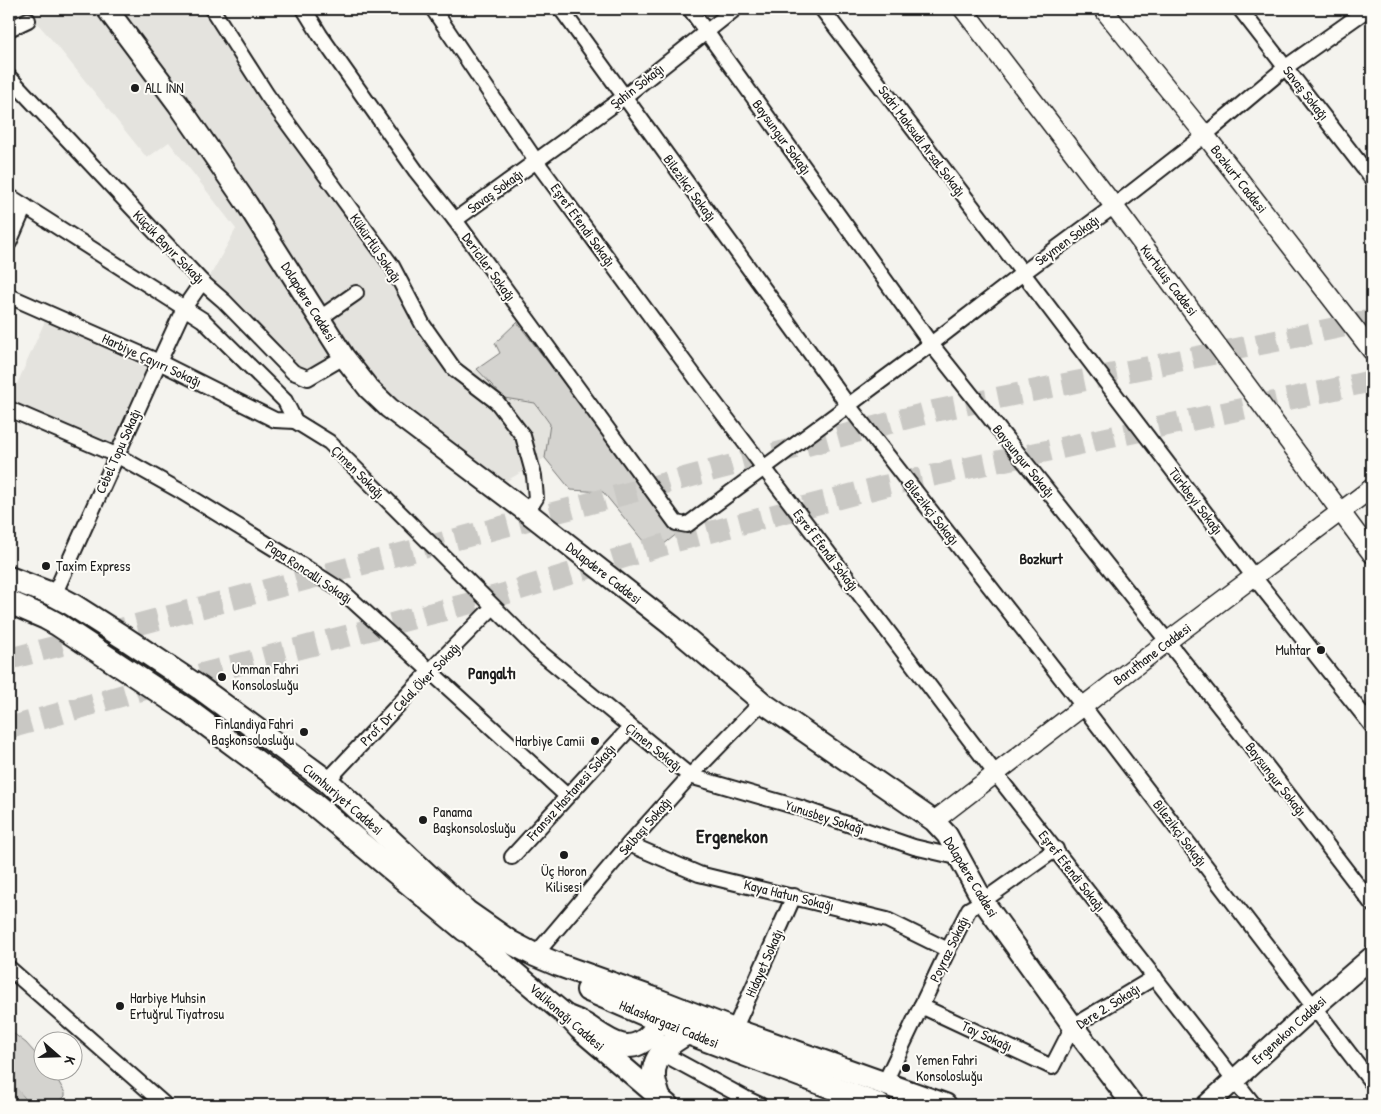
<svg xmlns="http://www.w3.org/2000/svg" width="1381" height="1114" viewBox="0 0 1381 1114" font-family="'Patrick Hand',sans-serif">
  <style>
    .built { fill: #e4e3de }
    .green { fill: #d4d3cf; stroke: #787876 }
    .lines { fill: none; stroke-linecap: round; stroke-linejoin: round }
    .secondary-tunnel { stroke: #c9c8c4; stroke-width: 20; stroke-dasharray: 20 10; stroke-linecap: butt }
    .primary-tunnel { stroke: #c9c8c4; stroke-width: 22; stroke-dasharray: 22 11; stroke-linecap: butt }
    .minor-casing { stroke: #1c1c1c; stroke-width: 18 }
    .tertiary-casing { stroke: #1c1c1c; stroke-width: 21 }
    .secondary-casing { stroke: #1c1c1c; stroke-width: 24 }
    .primary-casing { stroke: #1c1c1c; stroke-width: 26 }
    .minor { stroke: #fdfcf7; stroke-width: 14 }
    .tertiary { stroke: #fdfcf7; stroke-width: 18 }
    .secondary { stroke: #fdfcf7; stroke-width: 20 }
    .primary { stroke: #fdfcf7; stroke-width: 22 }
    .poi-dot { fill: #1c1c1c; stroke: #fdfcf7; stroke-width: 2 }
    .labels { text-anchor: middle; stroke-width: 4; stroke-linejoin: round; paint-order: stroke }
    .street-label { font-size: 14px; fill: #1c1c1c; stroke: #fdfcf7 }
    .poi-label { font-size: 14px; fill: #1c1c1c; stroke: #fdfcf7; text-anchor: start }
    .neighbourhood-label { font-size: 15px; font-weight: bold; fill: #1c1c1c; stroke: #fdfcf7 }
    .quarter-label { font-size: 16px; font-weight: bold; fill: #1c1c1c; stroke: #fdfcf7 }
    .district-label { font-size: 19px; font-weight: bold; fill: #1c1c1c; stroke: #fdfcf7 }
  </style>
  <rect width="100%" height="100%" fill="#f4f3ee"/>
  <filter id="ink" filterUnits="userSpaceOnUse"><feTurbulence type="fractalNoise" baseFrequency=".02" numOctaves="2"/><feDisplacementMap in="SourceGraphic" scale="10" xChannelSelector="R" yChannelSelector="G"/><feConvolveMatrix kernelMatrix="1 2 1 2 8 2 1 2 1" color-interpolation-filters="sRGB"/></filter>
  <g filter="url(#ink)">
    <g class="built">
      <path d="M25 9H212L465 377 477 369 504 398 535 403 550 424 545 458 503 483 343 358 310 376 292 371 208 280 236 229 169 142 147 158 58 47Z"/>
      <path d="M45 321 149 369 112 448 9 402Z"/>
    </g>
    <g class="green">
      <path d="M517 322 678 533 653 553 603 492 571 490 545 458 550 424 535 403 504 398 477 369 500 353 495 343Z"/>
      <path d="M9 1030 26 1043 42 1061V1072H53L65 1093V1096L60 1101 61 1105H30L24 1097 9 1081Z"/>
    </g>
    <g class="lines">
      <path class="secondary-tunnel" d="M9 1094 17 1105"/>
      <g class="primary-tunnel">
        <path d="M9 659 934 411 1285 339 1372 320"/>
        <path d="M9 728 138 691 501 595 676 541 884 486 1372 381"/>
      </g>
      <defs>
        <g id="minor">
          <path d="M212 9 267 95 392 266 423 325 454 369 497 402 523 436 534 476 536 498 527 512"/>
          <path d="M304 9 320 35 416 171 455 220 676 523 687 525 931 344 1023 273 1114 206 1205 135 1286 67 1368 9"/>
          <path d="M433 9 536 161 699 382 995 773 1254 1105"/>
          <path d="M561 9 848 405 1083 706 1372 1083"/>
          <path d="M690 9 931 344 1261 759 1372 904"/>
          <path d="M822 9 1254 577 1372 726"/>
          <path d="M1240 9 1372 179"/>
          <path d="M9 29 28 20"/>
          <path d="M9 77 202 282 224 301 293 372 308 378 344 357"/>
          <path d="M9 196 203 320 285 401 295 421 329 442 536 649 690 776 804 809 914 847 961 858"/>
          <path d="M455 220 624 97 735 9"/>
          <path d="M9 243 25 206"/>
          <path d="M9 296 159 362 275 420 295 421"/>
          <path d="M320 318 356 293"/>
          <path d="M9 409 116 455 182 492 303 566 342 591 567 796"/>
          <path d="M54 595 159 362 184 308 202 282"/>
          <path d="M327 781 430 671 493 607"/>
          <path d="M629 844 699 874 887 920 948 950"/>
          <path d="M512 857 630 728"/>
          <path d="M535 955 629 844 690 776 762 702"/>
          <path d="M9 968 165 1105"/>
          <path d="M921 1006 1052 1067 1073 1026 1155 977"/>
          <path d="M734 1030 794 896"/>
          <path d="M662 1053 745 1098 760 1105"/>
          <path d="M884 1084 948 950 969 909 983 901 1056 849"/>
        </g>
        <g id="tertiary">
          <path d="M963 9 1114 206 1372 554"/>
          <path d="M1103 9 1205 135 1372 351"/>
          <path d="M934 821 1168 641 1372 488"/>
        </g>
        <g id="secondary">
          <path d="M107 9 178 104 247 204 344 357 369 389 389 408 527 512 671 625 762 702 934 821 947 835 983 901 1073 1026 1133 1105"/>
          <path d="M474 938 568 1017 579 1029 668 1105"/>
          <path d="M1207 1105 1314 1007 1372 957"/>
        </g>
        <g id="primary">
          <path d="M9 578 54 595 71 604 126 639 200 688 327 781 467 912 510 942 535 955 559 965 652 998 734 1030 945 1105"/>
          <path d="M9 602 46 618 57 624 187 710 311 802 465 930 494 945"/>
          <path d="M588 990 688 1033 879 1105"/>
          <path d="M568 1017C574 1019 580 1022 585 1025 606 1038 628 1059 650 1035 657 1028 660 1016 657 1006"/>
          <path d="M659 1097C657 1091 655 1084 654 1078 651 1052 679 1036 699 1028"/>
        </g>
      </defs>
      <use href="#minor" class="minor-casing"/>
      <use href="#tertiary" class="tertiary-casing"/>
      <use href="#secondary" class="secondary-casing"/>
      <use href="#primary" class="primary-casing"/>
      <use href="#minor" class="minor"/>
      <use href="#tertiary" class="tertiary"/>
      <use href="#secondary" class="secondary"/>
      <use href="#primary" class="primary"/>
    </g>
  </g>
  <g class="poi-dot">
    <circle cx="135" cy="88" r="5"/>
    <circle cx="46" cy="566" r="5"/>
    <circle cx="1321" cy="650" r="5"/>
    <circle cx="222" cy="677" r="5"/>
    <circle cx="304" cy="732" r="5"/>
    <circle cx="595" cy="741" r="5"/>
    <circle cx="423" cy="820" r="5"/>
    <circle cx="564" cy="855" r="5"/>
    <circle cx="120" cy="1006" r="5"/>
    <circle cx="906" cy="1068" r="5"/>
  </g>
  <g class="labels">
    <g class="street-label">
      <text transform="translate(637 86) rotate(-38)" y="5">Şahin Sokağı</text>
      <text transform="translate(1306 93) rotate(52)" y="5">Savaş Sokağı</text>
      <text transform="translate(782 137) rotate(54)" y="5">Baysungur Sokağı</text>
      <text transform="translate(922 141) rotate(53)" y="5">Sadri Maksudi Arsal Sokağı</text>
      <text transform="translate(1239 179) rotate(52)" y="5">Bozkurt Caddesi</text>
      <text transform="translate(690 188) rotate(54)" y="5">Bilezikçi Sokağı</text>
      <text transform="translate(495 191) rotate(-36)" y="5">Savaş Sokağı</text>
      <text transform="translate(583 225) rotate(54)" y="5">Eşref Efendi Sokağı</text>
      <text transform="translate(1067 240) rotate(-36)" y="5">Seymen Sokağı</text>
      <text transform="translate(169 247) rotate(46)" y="5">Küçük Bayır Sokağı</text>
      <text transform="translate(376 248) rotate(56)" y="5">Kükürtlü Sokağı</text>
      <text transform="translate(489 267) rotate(54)" y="5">Dericiler Sokağı</text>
      <text transform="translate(1169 280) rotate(53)" y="5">Kurtuluş Caddesi</text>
      <text transform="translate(309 302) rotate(58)" y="5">Dolapdere Caddesi</text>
      <text transform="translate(152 360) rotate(25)" y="5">Harbiye Çayırı Sokağı</text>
      <text transform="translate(118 451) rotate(-66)" y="5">Cebel Topu Sokağı</text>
      <text transform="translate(1024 461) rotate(51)" y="5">Baysungur Sokağı</text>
      <text transform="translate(358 472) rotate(45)" y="5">Çimen Sokağı</text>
      <text transform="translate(1196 501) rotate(53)" y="5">Türkbeyi Sokağı</text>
      <text transform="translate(932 512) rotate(52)" y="5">Bilezikçi Sokağı</text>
      <text transform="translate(826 550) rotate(53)" y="5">Eşref Efendi Sokağı</text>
      <text transform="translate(309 572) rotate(34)" y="5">Papa Roncalli Sokağı</text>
      <text transform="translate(604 573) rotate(38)" y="5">Dolapdere Caddesi</text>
      <text transform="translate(1152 654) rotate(-37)" y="5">Baruthane Caddesi</text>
      <text transform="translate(410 694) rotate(-46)" y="5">Prof. Dr. Celal Öker Sokağı</text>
      <text transform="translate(654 747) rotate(39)" y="5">Çimen Sokağı</text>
      <text transform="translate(1276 779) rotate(52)" y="5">Baysungur Sokağı</text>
      <text transform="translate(571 792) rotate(-48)" y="5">Fransız Hastanesi Sokağı</text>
      <text transform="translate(343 799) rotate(41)" y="5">Cumhuriyet Caddesi</text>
      <text transform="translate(825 817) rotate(18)" y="5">Yunusbey Sokağı</text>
      <text transform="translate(645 826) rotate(-49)" y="5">Selbaşı Sokağı</text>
      <text transform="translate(1180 833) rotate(53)" y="5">Bilezikçi Sokağı</text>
      <text transform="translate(1072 871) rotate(52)" y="5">Eşref Efendi Sokağı</text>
      <text transform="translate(971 877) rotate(59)" y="5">Dolapdere Caddesi</text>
      <text transform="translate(789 895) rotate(14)" y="5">Kaya Hatun Sokağı</text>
      <text transform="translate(949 949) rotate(-64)" y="5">Poyraz Sokağı</text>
      <text transform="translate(764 963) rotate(-66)" y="5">Hidayet Sokağı</text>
      <text transform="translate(1108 1006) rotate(-32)" y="5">Dere 2. Sokağı</text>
      <text transform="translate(567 1017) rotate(41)" y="5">Valikonağı Caddesi</text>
      <text transform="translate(669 1024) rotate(22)" y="5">Halaskargazi Caddesi</text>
      <text transform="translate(1289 1030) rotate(-42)" y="5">Ergenekon Caddesi</text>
      <text transform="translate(987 1036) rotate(25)" y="5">Tay Sokağı</text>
    </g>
    <g class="poi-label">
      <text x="145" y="93">ALL INN</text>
      <text x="56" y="571">Taxim Express</text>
      <text x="1311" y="655" text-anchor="end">Muhtar</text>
      <text x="232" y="674">Umman Fahri<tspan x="232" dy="16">Konsolosluğu</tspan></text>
      <text x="294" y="729" text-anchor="end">Finlandiya Fahri<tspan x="294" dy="16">Başkonsolosluğu</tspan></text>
      <text x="585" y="746" text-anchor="end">Harbiye Camii</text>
      <text x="433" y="817">Panama<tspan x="433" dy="16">Başkonsolosluğu</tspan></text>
      <text x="564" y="876" text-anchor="middle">Üç Horon<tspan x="564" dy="16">Kilisesi</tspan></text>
      <text x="130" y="1003">Harbiye Muhsin<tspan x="130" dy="16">Ertuğrul Tiyatrosu</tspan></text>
      <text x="916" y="1065">Yemen Fahri<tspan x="916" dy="16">Konsolosluğu</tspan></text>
    </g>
    <g class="neighbourhood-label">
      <text x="1041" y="564">Bozkurt</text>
    </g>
    <g class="quarter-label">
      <text x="492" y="679">Pangaltı</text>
    </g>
    <g class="district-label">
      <text x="732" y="843">Ergenekon</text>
    </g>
  </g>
  <rect width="1381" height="1114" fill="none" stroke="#fdfcf7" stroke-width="30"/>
  <rect x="15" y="15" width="1351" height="1084" fill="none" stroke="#1c1c1c" stroke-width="2" filter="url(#ink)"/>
  <g transform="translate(58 1056) rotate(110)"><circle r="24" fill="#fdfcf7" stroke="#a3a29f"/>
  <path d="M0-4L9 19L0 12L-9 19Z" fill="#1c1c1c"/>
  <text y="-8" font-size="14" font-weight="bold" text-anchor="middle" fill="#1c1c1c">K</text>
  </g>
</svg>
